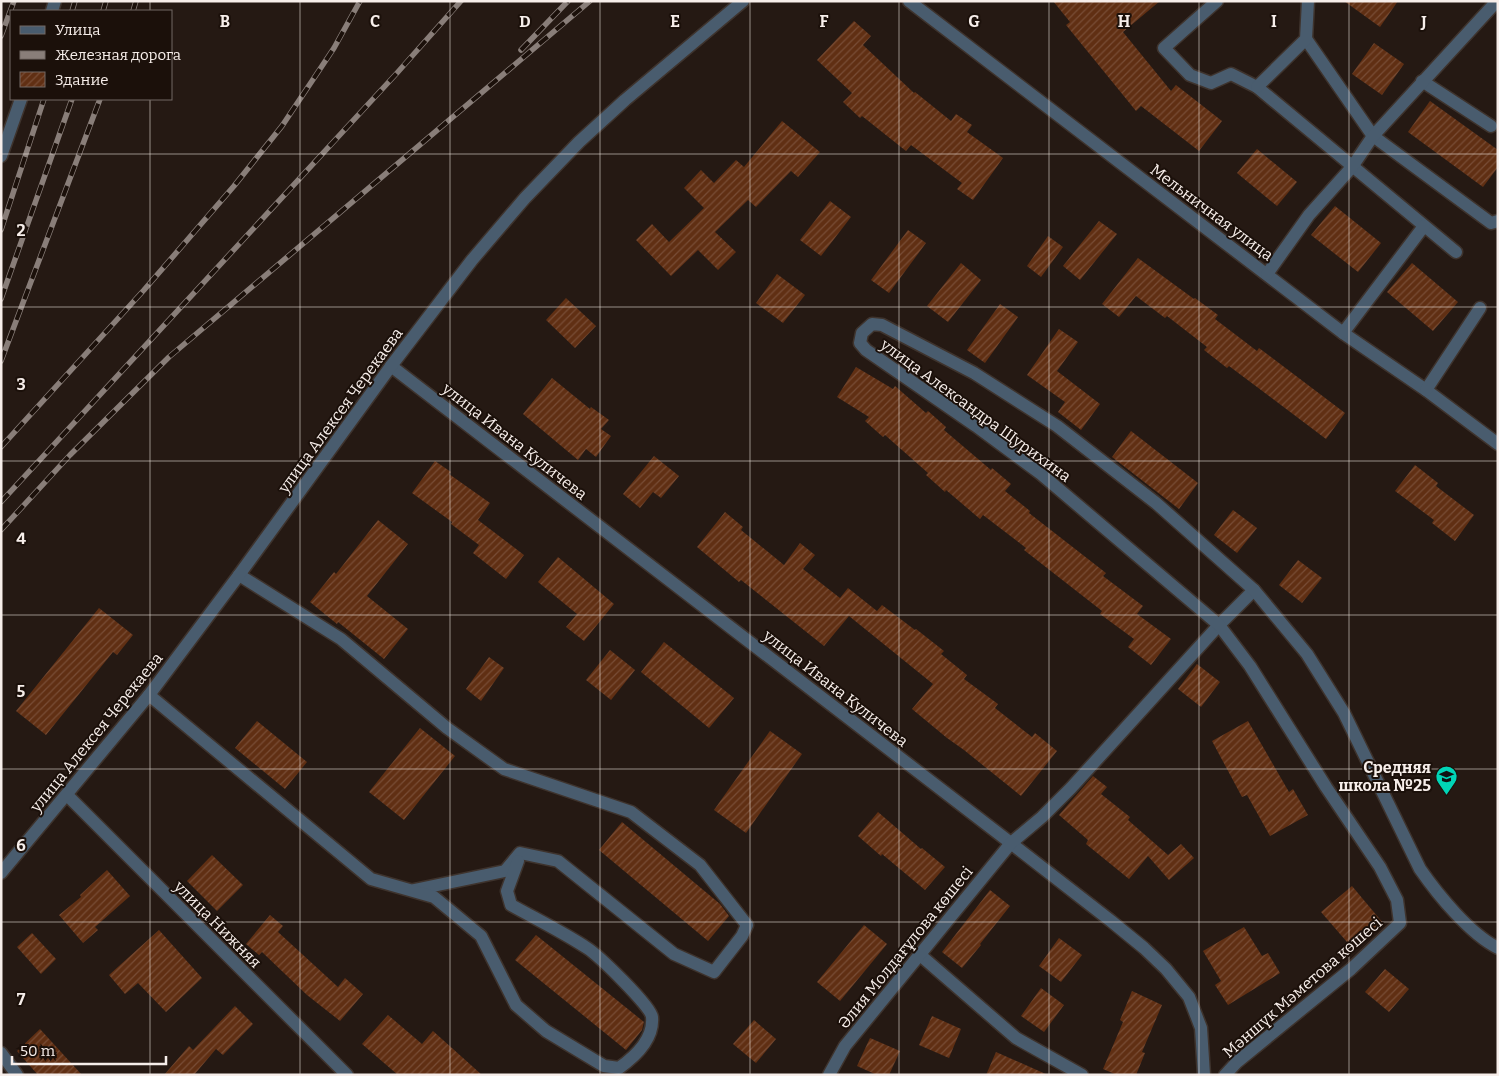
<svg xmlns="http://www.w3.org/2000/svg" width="1499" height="1076" viewBox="0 0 1499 1076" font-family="Bitter,serif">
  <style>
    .building { fill: url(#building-hatch) }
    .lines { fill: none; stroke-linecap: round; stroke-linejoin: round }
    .minor-casing { stroke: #3e332d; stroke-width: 15 }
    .minor { stroke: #495c6e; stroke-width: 12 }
    .rail-casing { stroke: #897e79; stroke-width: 5.5 }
    .rail { stroke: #1b100a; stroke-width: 4; stroke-dasharray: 11; stroke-linecap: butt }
    .grid { fill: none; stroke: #f7eeea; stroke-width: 1; stroke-opacity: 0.55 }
    .labels { text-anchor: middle; stroke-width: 4; stroke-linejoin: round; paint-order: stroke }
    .street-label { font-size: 16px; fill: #f7eeea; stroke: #1b100a }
    .poi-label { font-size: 16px; font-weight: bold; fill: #f7eeea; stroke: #1b100a; text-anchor: end }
    .grid-label { font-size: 16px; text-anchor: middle; font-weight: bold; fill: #f7eeea; stroke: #1b100a; stroke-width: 4; stroke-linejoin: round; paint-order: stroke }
  </style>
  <defs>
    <pattern id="building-hatch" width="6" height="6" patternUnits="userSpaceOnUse" patternTransform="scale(1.25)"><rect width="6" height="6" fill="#602f13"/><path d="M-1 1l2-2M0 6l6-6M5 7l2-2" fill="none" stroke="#784d36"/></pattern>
  </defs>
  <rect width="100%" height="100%" fill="#251913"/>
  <g class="building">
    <path d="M1053 1H1160L1123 32 1171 91 1176 85 1222 121 1199 151 1141 106 1136 111 1066 25 1070 22Z"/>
    <path d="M1344 1H1398L1380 27Z"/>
    <path d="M854 21 871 36 863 45 914 93 915 92 951 121 956 114 972 125 967 132 1003 158 973 200 957 189 962 183 911 145 906 151 862 116 860 118 843 102 852 93 817 60Z"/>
    <path d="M1374 43 1404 64 1382 95 1352 74Z"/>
    <path d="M1430 101 1498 150V167L1483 187 1408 132Z"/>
    <path d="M782 121 820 152 798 177 791 171 756 207 748 200 715 232 736 252 718 270 698 250 671 276 636 240 652 224 669 242 704 208 684 188 701 170 714 183 736 160 744 167Z"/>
    <path d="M1257 149 1297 182 1277 206 1237 173Z"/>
    <path d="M830 201 851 217 821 256 800 240Z"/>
    <path d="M1335 206 1381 243 1358 272 1311 235Z"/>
    <path d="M1099 221 1117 234 1080 280 1063 266Z"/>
    <path d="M908 230 926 243 889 293 871 280Z"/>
    <path d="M1048 236 1063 247 1041 277 1027 266Z"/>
    <path d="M1138 258 1194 299 1195 298 1218 315 1215 319 1257 351 1259 348 1345 413 1326 439 1229 366 1227 368 1204 350 1207 347 1167 316 1165 318 1136 296 1119 317 1102 304Z"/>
    <path d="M961 263 981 280 948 322 927 306Z"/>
    <path d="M1412 263 1458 302 1433 331 1387 292Z"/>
    <path d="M777 274 805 295 783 323 756 303Z"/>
    <path d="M566 298 596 326 575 348 546 320Z"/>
    <path d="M1000 304 1018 317 985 363 967 350Z"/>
    <path d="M1059 329 1078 342 1057 371 1100 404 1081 430 1058 412 1065 402 1027 375Z"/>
    <path d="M856 367 893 389 895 386 926 413 928 411 946 427 944 430 991 470 992 468 1011 484 1005 491 1030 511 1029 513 1106 573 1103 576 1143 606 1137 614 1171 639 1151 665 1128 647 1134 639 1100 614 1102 611 1024 550 1026 548 983 515 980 519 946 490 945 492 926 475 928 473 885 435 883 437 865 421 869 417 837 397Z"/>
    <path d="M552 378 590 409 591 407 609 420 601 429 611 436 596 457 586 449 578 460 523 414Z"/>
    <path d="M1131 431 1198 483 1179 509 1112 457Z"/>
    <path d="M654 456 679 476 661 498 653 492 640 508 623 494Z"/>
    <path d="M435 461 451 472 449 474 490 503 478 520 524 555 506 579 473 553 479 545 451 524 452 522 412 493Z"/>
    <path d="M1415 465 1438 483 1436 486 1474 515 1455 541 1432 523 1434 520 1395 491Z"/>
    <path d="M1233 510 1257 528 1237 553 1214 535Z"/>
    <path d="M725 512 743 527 741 530 784 565 800 543 815 555 803 569 840 598 848 588 877 611 882 605 915 630 916 629 944 651 941 654 967 675 964 679 998 704 995 708 1032 737 1035 733 1057 751 1021 796 964 750 947 738 912 709 933 684 849 616 824 646 741 580 739 582 697 547Z"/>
    <path d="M378 520 408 544 367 596 408 629 384 659 338 622 337 624 310 602 334 572 336 574Z"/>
    <path d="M558 557 614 604 584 641 566 627 577 614 538 582Z"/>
    <path d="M1298 560 1322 578 1302 603 1279 585Z"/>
    <path d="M99 608 133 635 117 655 113 652 46 735 16 711Z"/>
    <path d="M664 642 734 698 709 728 641 672Z"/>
    <path d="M610 650 635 670 611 700 586 680Z"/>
    <path d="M489 657 504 668 481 701 466 689Z"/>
    <path d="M1197 664 1220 682 1201 707 1178 689Z"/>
    <path d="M257 721 307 762 285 789 235 748Z"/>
    <path d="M1248 721 1289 792 1293 789 1308 815 1270 836 1247 795 1242 797 1212 741Z"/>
    <path d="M420 728 455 756 404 820 369 792Z"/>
    <path d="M770 731 802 754 746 833 714 810Z"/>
    <path d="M1093 776 1107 787 1101 794 1130 817 1128 820 1168 855 1181 844 1194 858 1169 880 1148 856 1129 879 1086 844 1088 840 1059 815Z"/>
    <path d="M878 812 921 849 922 848 945 867 925 890 882 854 881 856 858 836Z"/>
    <path d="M622 822 720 904 729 916 708 941 599 850Z"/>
    <path d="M212 855 243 885 217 911 187 881Z"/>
    <path d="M107 870 130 896 95 927 98 930 83 943 59 915 81 897 80 895Z"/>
    <path d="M1352 886 1383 923 1353 949 1321 912Z"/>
    <path d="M990 890 1010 906 980 944 981 945 962 968 942 952Z"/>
    <path d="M270 915 283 926 278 932 338 987 345 978 363 994 340 1021 307 995 262 952 259 955 246 944Z"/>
    <path d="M864 925 887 944 840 1001 817 982Z"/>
    <path d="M1244 927 1262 956 1268 953 1280 973 1228 1005 1215 985 1221 981 1203 951Z"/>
    <path d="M159 930 202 978 166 1012 138 983 125 994 109 975Z"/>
    <path d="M32 933 56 959 41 974 17 947Z"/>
    <path d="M536 935 644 1022 642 1030 626 1050 515 960Z"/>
    <path d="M1059 938 1082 955 1061 982 1039 966Z"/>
    <path d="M1385 969 1409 989 1389 1012 1365 992Z"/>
    <path d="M1041 988 1064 1005 1044 1032 1021 1016Z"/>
    <path d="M1132 991 1162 1005 1142 1052 1145 1053 1136 1075H1117L1103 1069 1123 1022 1120 1020Z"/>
    <path d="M235 1006 253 1024 223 1055 216 1049 194 1075H164L189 1046 193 1050Z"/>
    <path d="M388 1015 422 1044 433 1031 482 1075H398L362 1044Z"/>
    <path d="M932 1016 961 1029 949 1058 919 1045Z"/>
    <path d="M754 1020 776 1039 756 1063 733 1044Z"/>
    <path d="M40 1029 82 1075H38L17 1051Z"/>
    <path d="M870 1038 900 1051 889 1075H877L857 1066Z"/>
    <path d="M996 1052 1048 1075H986Z"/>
  </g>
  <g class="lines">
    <defs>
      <g id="minor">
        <path d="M909 1 1343 333 1426 390 1498 444"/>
        <path d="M1217 1 1164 48 1190 75 1211 83 1231 74 1257 87 1456 252"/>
        <path d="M52 11 55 1"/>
        <path d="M1306 39 1373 136 1491 223 1498 221"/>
        <path d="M1422 81 1491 126"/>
        <path d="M1257 87 1306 39 1308 1"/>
        <path d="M1 156 21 99"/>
        <path d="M1267 274 1309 215 1352 167 1373 136 1497 1"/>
        <path d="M1343 333 1424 226"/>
        <path d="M391 366 1003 837 1111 921 1144 948 1166 969 1189 997 1201 1028 1204 1075"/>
        <path d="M1426 390 1480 308"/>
        <path d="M239 575 341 639 447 728 504 769 631 812 700 865 747 925 742 936 714 972 674 954 558 861 520 853 505 871 414 890"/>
        <path d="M149 695 371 879 434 897 481 936 516 1005 546 1031 604 1066 619 1068C636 1056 654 1039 652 1017 651 1006 598 955 587 948 563 932 536 919 511 905L507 891 518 861"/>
        <path d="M67 795 347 1075"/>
        <path d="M1 873 149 695 239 575 391 366 472 260 525 198 579 142 625 100 743 1"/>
        <path d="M919 954 1016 1038 1082 1075"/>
        <path d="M1 1053 17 1075"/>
        <path d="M829 1075 845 1046 1011 843 1042 817 1071 788 1219 625 1254 590"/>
        <path d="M1225 1075 1237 1062 1351 969 1400 923 1397 900 1380 867 1326 787 1250 666 1219 625 1041 474 976 426 866 350 860 343 862 333 872 324 882 325 974 373 1057 426 1156 503 1254 590 1307 654 1344 713 1420 869C1438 895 1470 934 1498 948"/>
      </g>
    </defs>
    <use href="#minor" class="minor-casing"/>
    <use href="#minor" class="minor"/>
    <defs>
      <g id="rail">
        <path d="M72 11 75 1"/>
        <path d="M103 11 106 1"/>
        <path d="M133 11 136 1"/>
        <path d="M1 36 14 1"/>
        <path d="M521 50 568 1"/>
        <path d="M1 230 44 99"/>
        <path d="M1 299 72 99"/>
        <path d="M1 361 100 99"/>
        <path d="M1 447 144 290 234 186 282 126 334 48 360 1"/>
        <path d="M1 502 397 73 461 1"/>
        <path d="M1 530 70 455 169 357 590 1"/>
      </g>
    </defs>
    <use href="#rail" class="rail-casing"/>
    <use href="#rail" class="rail"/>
  </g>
  <path class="grid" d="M150 1V11M300 1V1075M450 1V1075M600 1V1075M750 1V1075M899 1V1075M1049 1V1075M1199 1V1075M1349 1V1075M150 99V1075M1 154H1498M1 307H1498M1 461H1498M1 615H1498M1 769H1498M1 922H1498"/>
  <defs>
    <symbol id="school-pin" viewBox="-11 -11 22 30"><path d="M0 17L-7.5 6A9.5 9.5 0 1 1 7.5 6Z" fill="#01d5b7" stroke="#1b100a"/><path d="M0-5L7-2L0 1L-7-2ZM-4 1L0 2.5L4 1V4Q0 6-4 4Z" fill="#111"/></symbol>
  </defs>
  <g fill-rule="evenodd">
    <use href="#school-pin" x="1434" y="764" width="25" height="34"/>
  </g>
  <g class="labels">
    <g class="street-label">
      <text transform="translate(1212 212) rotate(37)" y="6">Мельничная улица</text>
      <text transform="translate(340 410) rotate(-54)" y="6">улица Алексея Черекаева</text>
      <text transform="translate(976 410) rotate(36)" y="6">улица Александра Щурихина</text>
      <text transform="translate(515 441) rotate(38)" y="6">улица Ивана Куличева</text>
      <text transform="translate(836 688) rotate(38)" y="6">улица Ивана Куличева</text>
      <text transform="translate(96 732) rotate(-51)" y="6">улица Алексея Черекаева</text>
      <text transform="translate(218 924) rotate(45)" y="6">улица Нижняя</text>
      <text transform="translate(905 947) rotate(-51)" y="6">Әлия Молдағұлова көшесі</text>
      <text transform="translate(1302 987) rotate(-41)" y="6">Мәншүк Мәметова көшесі</text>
    </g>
    <g class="poi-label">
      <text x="1431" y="773">Средняя<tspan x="1431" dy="18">школа №25</tspan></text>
    </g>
  </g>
  <g class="grid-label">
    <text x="225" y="27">B</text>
    <text x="375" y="27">C</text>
    <text x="525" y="27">D</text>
    <text x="675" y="27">E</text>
    <text x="824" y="27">F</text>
    <text x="974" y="27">G</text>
    <text x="1124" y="27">H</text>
    <text x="1274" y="27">I</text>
    <text x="1424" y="27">J</text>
    <text x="21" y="236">2</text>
    <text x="21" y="390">3</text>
    <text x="21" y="544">4</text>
    <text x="21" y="697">5</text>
    <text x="21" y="851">6</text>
    <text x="21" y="1005">7</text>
  </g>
  <rect width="1499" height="1076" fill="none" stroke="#f7eeea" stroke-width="5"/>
  <rect x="10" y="10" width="162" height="90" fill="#1b100a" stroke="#736964"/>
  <rect x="20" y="26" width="25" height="8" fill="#495c6e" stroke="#736964"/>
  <text x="55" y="35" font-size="15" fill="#f7eeea">Улица</text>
  <rect x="20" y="51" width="25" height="8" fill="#897e79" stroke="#736964"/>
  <text x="55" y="60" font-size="15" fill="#f7eeea">Железная дорога</text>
  <rect x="20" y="72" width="25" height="15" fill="url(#building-hatch)" stroke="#736964"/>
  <text x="55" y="85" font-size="15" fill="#f7eeea">Здание</text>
  <path d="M12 1056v8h154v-8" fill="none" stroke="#f7eeea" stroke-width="2.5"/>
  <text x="20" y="1056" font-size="15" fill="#f7eeea" stroke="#1b100a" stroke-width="4" paint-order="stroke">50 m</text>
</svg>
